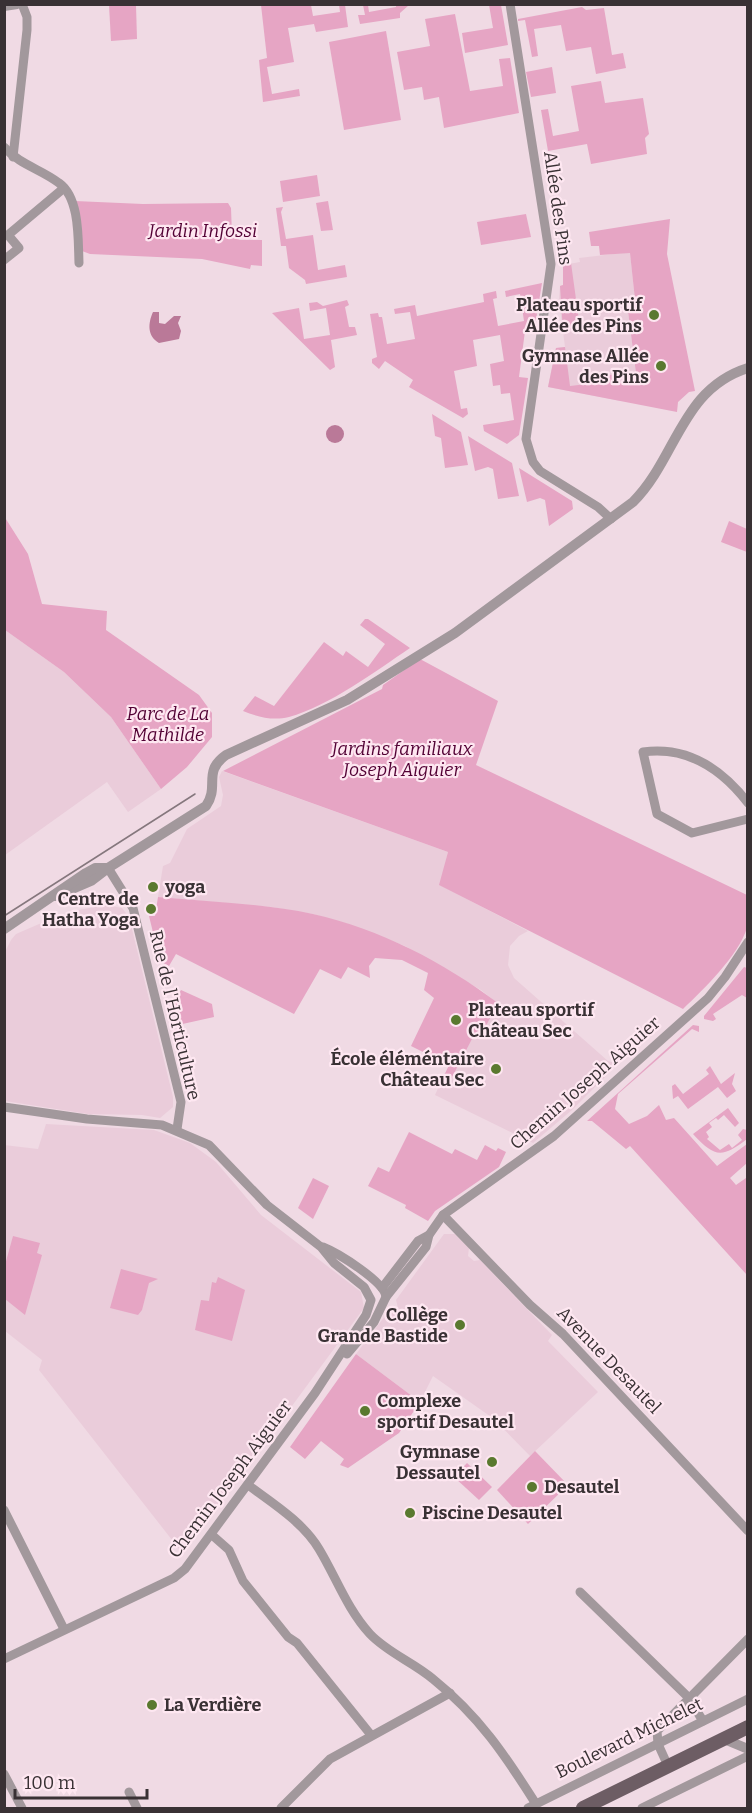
<svg xmlns="http://www.w3.org/2000/svg" width="752" height="1813" viewBox="0 0 752 1813" font-family="Bitter,serif">
  <style>
    .built { fill: #eaccda }
    .green { fill: #e6a5c4 }
    .water { fill: #ba7998 }
    .lines { fill: none; stroke-linecap: round; stroke-linejoin: round }
    .minor { stroke: #a2989c; stroke-width: 9 }
    .tertiary { stroke: #a2989c; stroke-width: 10 }
    .primary { stroke: #6d5d64; stroke-width: 14 }
    .tram { stroke: #85777d; stroke-width: 1.5 }
    .poi-dot { fill: #5a792f; stroke: #fee7f1; stroke-width: 2 }
    .labels { text-anchor: middle; stroke-width: 4.5; stroke-linejoin: round; paint-order: stroke }
    .street-label { font-size: 18px; fill: #393134; stroke: #fee7f1 }
    .park-label { font-size: 18px; font-style: italic; fill: #520034; stroke: #fee7f1 }
    .poi-label { font-size: 18px; font-weight: bold; fill: #393134; stroke: #fee7f1; text-anchor: end }
  </style>
  <rect width="100%" height="100%" fill="#f0dae4"/>
  <g class="built">
    <path d="M630 252 636 310 628 311 637 381 621 401 548 387 556 348 565 347 559 301 560 286 563 285V265L580 262 579 258Z"/>
    <path d="M5 630 64 672 111 717 161 789 128 812 107 782 5 855Z"/>
    <path d="M222 771 448 852 440 885 528 931 519 936 510 946 508 965 514 978 608 1061 618 1064 572 1110 533 1143 435 1095 441 1082 448 1085 473 1036 478 1039 497 1003 481 990 405 946 348 924 313 914 271 907 158 897 163 866 170 863 187 829 221 806 223 795 219 777Z"/>
    <path d="M107 905 122 908 129 917 173 1097V1107L160 1118 142 1115 88 1114 5 1101 4 954 11 940 16 934 46 921 78 910Z"/>
    <path d="M46 1124 154 1130 190 1143 216 1162 261 1215 361 1292 364 1308 183 1554 39 1370 42 1360 5 1331 4 1145 38 1149Z"/>
    <path d="M444 1234H455L469 1248 468 1256 474 1261 480 1260 552 1335 548 1341 598 1392 530 1456 494 1419 433 1376 420 1402 356 1354 385 1316 395 1312 398 1308 396 1300Z"/>
  </g>
  <g class="green">
    <path d="M109 5H136L137 39 111 41Z"/>
    <path d="M261 5H311L313 16 340 12 339 5H345L348 27 316 32 314 24 288 28 294 62 267 67 272 94 299 89 300 96 263 102 259 60 267 58Z"/>
    <path d="M363 5H368L369 12 396 7V5H409L400 13V18L360 24 358 15H365Z"/>
    <path d="M489 5H501L508 45 465 53 462 33 493 28Z"/>
    <path d="M582 7 586 10 604 8 612 55 623 53 626 68 596 74 591 47 566 51 561 25 534 29 538 56 532 57 525 20 518 21V19Z"/>
    <path d="M455 14 470 91 503 86 499 59 510 58 519 113 444 128 439 97 424 100 422 87 404 90 397 52 430 46 425 19Z"/>
    <path d="M386 31 401 120 344 130 329 42Z"/>
    <path d="M552 67 556 93 531 97 526 72Z"/>
    <path d="M601 81 605 103 643 98 649 134 645 138 647 154 591 164 587 144 548 151 541 110 548 109 553 136 579 131 571 86Z"/>
    <path d="M317 175 320 196 283 202 280 181Z"/>
    <path d="M75 201 143 204 228 203 231 208 232 235 240 240H262V266L251 265 250 269 202 259 90 254 82 251Z"/>
    <path d="M328 201 333 230 321 231 316 203Z"/>
    <path d="M283 207 281 212 286 239 313 235 318 270 345 265 347 277 306 284 305 280 289 268 286 246H281L276 208Z"/>
    <path d="M526 214 531 237 481 245 477 222Z"/>
    <path d="M670 219 667 254 695 391 689 392 678 402 677 412 548 387 556 348 565 347 570 386 587 384 586 378 617 374 618 383 637 381 628 311 636 309 630 253 600 255 599 246H591L589 232Z"/>
    <path d="M571 263 580 328 563 331 560 286 563 285V265Z"/>
    <path d="M542 283 534 332 525 331 519 377 528 378 519 435 507 444 484 431 483 425 514 420 510 393 501 394 500 385 493 386 490 364 504 361 500 335 473 340 477 366 454 371 461 409 467 408 468 414 463 418 409 387 413 380 385 361 379 369 372 363V359L377 357 370 314 378 313 379 317H382L387 344 415 339 410 312 395 314 394 309 415 305 417 316 484 302 483 294 496 291 497 298 493 299 498 326 524 321 520 294 506 297 505 291Z"/>
    <path d="M347 300 349 305 345 307 349 327H355L357 335 331 340 335 367 330 370 272 313 299 308 304 339 330 335 326 308 310 311 309 303 317 302 323 306Z"/>
    <path d="M432 414 461 432 468 465 445 468 441 438 435 436Z"/>
    <path d="M468 436 512 463 519 496 498 499 493 469 488 467 475 471Z"/>
    <path d="M519 468 572 501 573 509 549 526 545 500 540 498 527 502Z"/>
    <path d="M4 516 28 554 42 604 107 611 106 630 199 695 212 713V737L187 767 161 789 111 717 64 672 5 630Z"/>
    <path d="M729 521 747 529V552L721 542Z"/>
    <path d="M365 619H368L410 648C376 671 329 706 289 717 273 721 258 717 243 711L255 696 274 706 324 642 343 656 346 651 368 667 385 644 360 625Z"/>
    <path d="M420 659 498 701 476 765 747 895C747 905 750 919 747 928 738 956 704 989 683 1009L439 885 448 852 223 771 382 689 383 685Z"/>
    <path d="M158 897C209 902 262 903 313 914 380 929 443 962 498 1003L479 1039 473 1037 448 1085 441 1082 449 1065 411 1046 434 998 424 990 428 973 402 960 375 958 369 966 370 978 348 967 341 979 320 969 294 1014 176 954 169 966 160 961 149 916H155Z"/>
    <path d="M744 967 747 968V998L742 995 713 1014 716 1019 713 1021 704 1019V1016Z"/>
    <path d="M181 990 212 1004 214 1017 178 1025 173 1004Z"/>
    <path d="M693 1025 699 1026V1032L692 1029 618 1094 615 1109 629 1124 647 1116 659 1105 666 1120 674 1118 717 1166 747 1144V1163L730 1178 736 1185 746 1178 747 1179V1275L630 1146 626 1149 592 1121H587Z"/>
    <path d="M710 1066 721 1084 735 1073 732 1084 736 1091 727 1098 718 1087 688 1109 678 1096 673 1099 672 1086 675 1084 683 1094 709 1074 706 1070Z"/>
    <path d="M728 1108 739 1123 735 1127 724 1115 718 1120 716 1118 709 1123 712 1127 706 1132 709 1137 707 1139 720 1150 729 1144 732 1148 742 1140 738 1135 743 1129 747 1130V1139C722 1158 715 1158 693 1134Z"/>
    <path d="M409 1132 452 1154 455 1149 477 1160 485 1145 496 1151 498 1148 506 1152 499 1167 435 1211 428 1221 405 1208 406 1205 368 1186 378 1167 389 1172Z"/>
    <path d="M313 1178 329 1186 313 1219 298 1208Z"/>
    <path d="M13 1236 40 1243 37 1253 42 1255 25 1315 5 1299V1265Z"/>
    <path d="M121 1269 158 1279 149 1283 142 1310 138 1315 110 1308Z"/>
    <path d="M218 1277 245 1290 232 1341 195 1330 201 1300 209 1301 212 1282 216 1283Z"/>
    <path d="M356 1354 420 1402 399 1433 348 1468 340 1465 344 1459 321 1441 305 1459 290 1447Z"/>
    <path d="M535 1451 568 1485 528 1524 497 1490Z"/>
    <path d="M467 1463 492 1487 479 1500 454 1477Z"/>
  </g>
  <g class="water">
    <path d="M153 312H159V323L165 324 174 316H181L178 323 181 331 179 339 159 343C147 336 148 323 153 312Z"/>
    <circle cx="335" cy="434" r="9"/>
  </g>
  <g class="lines">
    <g class="minor">
      <path d="M510 4 551 264 526 439 533 462 540 471 598 507 611 519"/>
      <path d="M4 147C20 165 41 169 59 183 80 198 78 239 79 263"/>
      <path d="M13 157 27 30V17L22 4"/>
      <path d="M4 260 19 248 8 235 64 188"/>
      <path d="M748 803C721 768 687 746 643 752L657 814 692 833 748 819"/>
      <path d="M108 868 133 908 181 1102 177 1129"/>
      <path d="M4 1107 87 1119 162 1125 209 1145 267 1205 321 1247 334 1263 364 1287 371 1300 366 1315 315 1393 185 1569 174 1578 4 1659"/>
      <path d="M443 1215 530 1305 563 1334 748 1531"/>
      <path d="M323 1247C338 1253 385 1282 386 1297"/>
      <path d="M382 1288 418 1241 429 1235"/>
      <path d="M347 1354 374 1322 386 1297 426 1247 429 1235 443 1215 554 1136 708 998 725 977 748 942"/>
      <path d="M248 1485C272 1503 303 1522 319 1549 336 1577 347 1609 370 1634 388 1653 413 1662 433 1679 479 1716 505 1755 536 1804"/>
      <path d="M4 1510 64 1629"/>
      <path d="M212 1535 229 1550 243 1581 288 1637 297 1643 371 1735"/>
      <path d="M580 1592 688 1697 703 1721"/>
      <path d="M668 1766 658 1744 657 1731 748 1639"/>
      <path d="M4 1774 22 1808"/>
      <path d="M129 1792 137 1808"/>
      <path d="M281 1808 330 1759 450 1693"/>
      <path d="M528 1808 748 1699"/>
      <path d="M642 1808 748 1756"/>
    </g>
    <g class="tertiary">
      <path d="M4 6 17 4"/>
      <path d="M56 896 91 881 108 868 206 806C220 786 202 772 226 755L347 700 455 633 633 502C677 458 681 389 748 368"/>
      <path d="M4 929 86 873 95 868H108"/>
      <path d="M724 1739 748 1749"/>
    </g>
    <path class="primary" d="M583 1808 748 1727"/>
    <path class="tram" d="M4 916 195 794"/>
  </g>
  <g class="poi-dot">
    <circle cx="654" cy="315" r="6"/>
    <circle cx="661" cy="366" r="6"/>
    <circle cx="153" cy="887" r="6"/>
    <circle cx="151" cy="909" r="6"/>
    <circle cx="456" cy="1020" r="6"/>
    <circle cx="496" cy="1069" r="6"/>
    <circle cx="460" cy="1325" r="6"/>
    <circle cx="365" cy="1411" r="6"/>
    <circle cx="492" cy="1462" r="6"/>
    <circle cx="532" cy="1487" r="6"/>
    <circle cx="410" cy="1513" r="6"/>
    <circle cx="152" cy="1705" r="6"/>
  </g>
  <g class="labels">
    <g class="street-label">
      <text transform="translate(558 208) rotate(82)" y="6">Allée des Pins</text>
      <text transform="translate(175 1015) rotate(77)" y="6">Rue de l'Horticulture</text>
      <text transform="translate(585 1083) rotate(-41)" y="6">Chemin Joseph Aiguier</text>
      <text transform="translate(609 1360) rotate(46)" y="6">Avenue Desautel</text>
      <text transform="translate(230 1479) rotate(-53)" y="6">Chemin Joseph Aiguier</text>
      <text transform="translate(629 1738) rotate(-26)" y="6">Boulevard Michelet</text>
    </g>
    <g class="park-label">
      <text x="203" y="237">Jardin Infossi</text>
      <text x="168" y="720">Parc de La<tspan x="168" dy="21">Mathilde</tspan></text>
      <text x="402" y="755">Jardins familiaux<tspan x="402" dy="21">Joseph Aiguier</tspan></text>
    </g>
    <g class="poi-label">
      <text x="642" y="311">Plateau sportif<tspan x="642" dy="21">Allée des Pins</tspan></text>
      <text x="649" y="362">Gymnase Allée<tspan x="649" dy="21">des Pins</tspan></text>
      <text x="165" y="893" text-anchor="start">yoga</text>
      <text x="139" y="905">Centre de<tspan x="139" dy="21">Hatha Yoga</tspan></text>
      <text x="468" y="1016" text-anchor="start">Plateau sportif<tspan x="468" dy="21">Château Sec</tspan></text>
      <text x="484" y="1065">École éléméntaire<tspan x="484" dy="21">Château Sec</tspan></text>
      <text x="448" y="1321">Collège<tspan x="448" dy="21">Grande Bastide</tspan></text>
      <text x="377" y="1407" text-anchor="start">Complexe<tspan x="377" dy="21">sportif Desautel</tspan></text>
      <text x="480" y="1458">Gymnase<tspan x="480" dy="21">Dessautel</tspan></text>
      <text x="544" y="1493" text-anchor="start">Desautel</text>
      <text x="422" y="1519" text-anchor="start">Piscine Desautel</text>
      <text x="164" y="1711" text-anchor="start">La Verdière</text>
    </g>
  </g>
  <rect width="752" height="1813" fill="none" stroke="#393134" stroke-width="12"/>
  <path d="M15 1789v9h132v-9" fill="none" stroke="#393134" stroke-width="3"/>
  <text x="24" y="1789" font-size="18" fill="#393134" stroke="#fee7f1" stroke-width="4.5" paint-order="stroke">100 m</text>
</svg>
